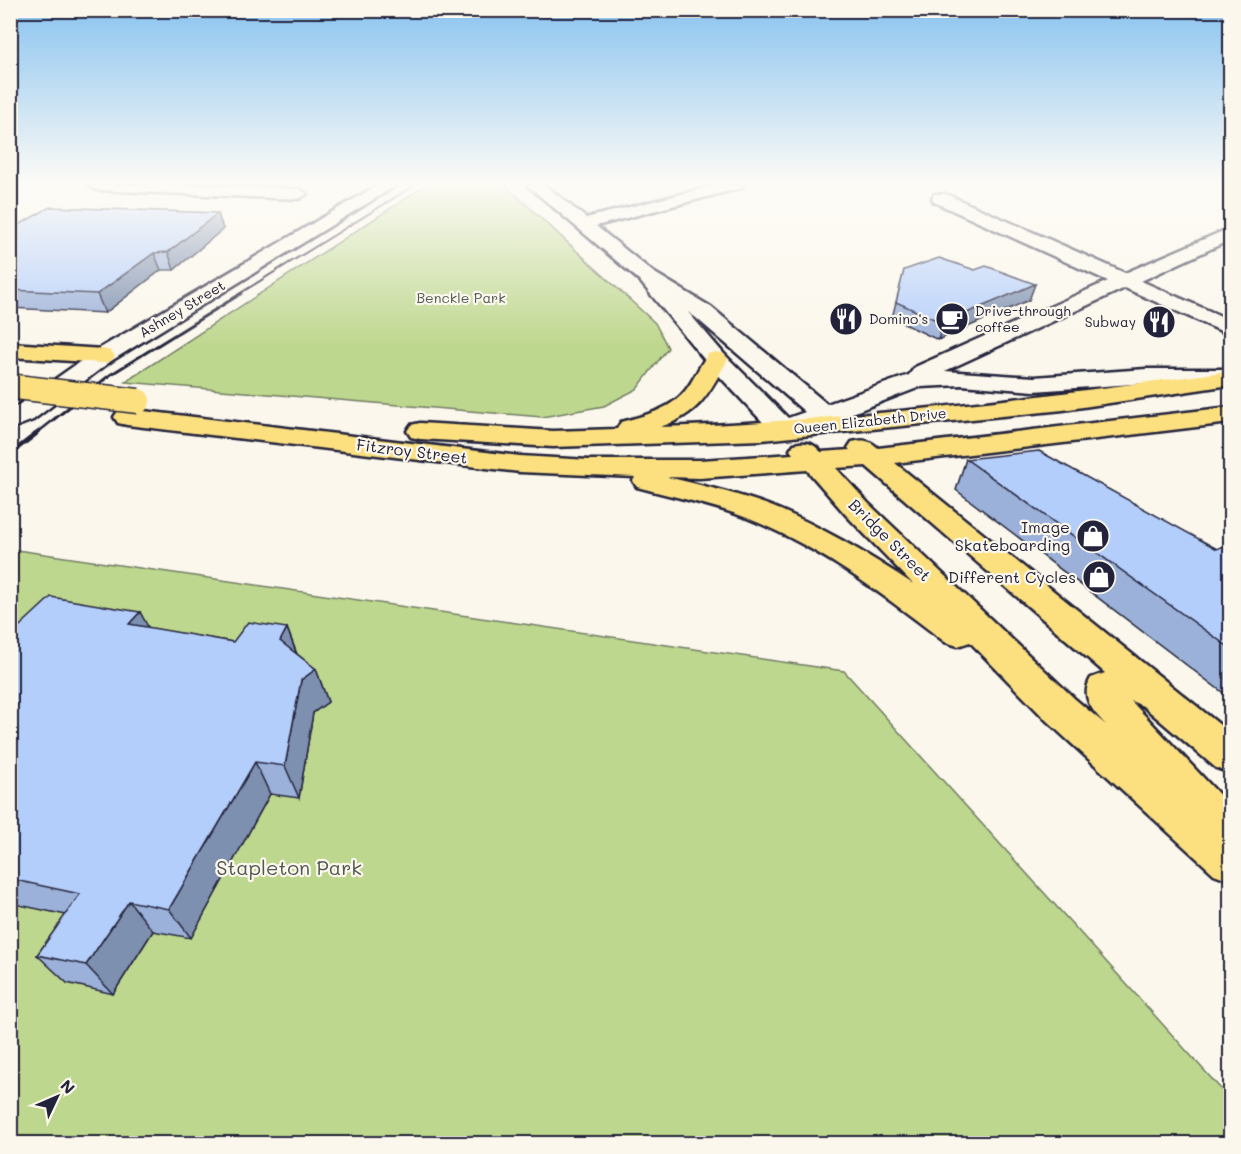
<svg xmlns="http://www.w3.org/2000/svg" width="1241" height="1154" viewBox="0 0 1241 1154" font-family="Mali,sans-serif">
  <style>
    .green { fill: #bed78e; stroke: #707c64; stroke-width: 1.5 }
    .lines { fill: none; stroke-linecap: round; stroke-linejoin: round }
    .minor-casing { stroke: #22223b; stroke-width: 5 }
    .major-casing { stroke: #22223b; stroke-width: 5 }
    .minor { fill: #fbf7ec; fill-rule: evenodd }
    .major { fill: #fce080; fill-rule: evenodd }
    .rail-far2 { stroke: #22223b; stroke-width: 2 }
    .rail-far1 { stroke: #22223b; stroke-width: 3 }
    .rail { stroke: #22223b; stroke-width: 4.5 }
    .major-bridge-casing { stroke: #22223b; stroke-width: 27; stroke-linecap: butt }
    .major-bridge { stroke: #fce080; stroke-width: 24 }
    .wall { fill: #9bb1d9; stroke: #22223b; stroke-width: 1.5 }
    .shaded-wall { fill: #7e90b0; stroke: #22223b; stroke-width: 1.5 }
    .building { fill: #b4cefc; stroke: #22223b; stroke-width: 1.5 }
    .labels { text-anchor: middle; stroke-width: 4.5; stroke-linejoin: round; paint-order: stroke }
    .far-park-label { font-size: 14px; fill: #515854; stroke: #fbf7ec }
    .far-street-label { font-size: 14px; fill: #22223b; stroke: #fbf7ec }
    .far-poi-label { font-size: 14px; fill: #22223b; stroke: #fbf7ec; text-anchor: start }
    .street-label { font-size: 16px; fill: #22223b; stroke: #fbf7ec }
    .poi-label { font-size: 16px; fill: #22223b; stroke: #fbf7ec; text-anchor: end }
    .near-park-label { font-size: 20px; fill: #515854; stroke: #fbf7ec }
  </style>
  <rect width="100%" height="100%" fill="#fbf7ec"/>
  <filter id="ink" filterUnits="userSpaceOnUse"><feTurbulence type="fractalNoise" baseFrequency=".0167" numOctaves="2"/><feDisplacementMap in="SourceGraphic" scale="12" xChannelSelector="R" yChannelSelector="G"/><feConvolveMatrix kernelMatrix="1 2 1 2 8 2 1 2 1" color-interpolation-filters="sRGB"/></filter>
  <g filter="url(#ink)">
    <g class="green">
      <path d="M426 185H505L655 323 668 348 637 389 604 406 542 417 125 382Z"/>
      <path d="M10 549 844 671 1230 1099V1143H11Z"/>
    </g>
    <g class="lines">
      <defs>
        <g id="minor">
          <path d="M88 185H198L299 189 307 194 299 199 96 190Z"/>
          <path d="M378 185H397L111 361 33 420 10 429V411L95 351Z"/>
          <path d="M527 185H545L586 218 717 185H743L741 188 596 226 653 272 711 307 827 404 909 375 915 367 1108 281 934 202 932 198 934 194H946L1125 273 1230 228V240L1141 281 1230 320V335L1125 288 945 371 1034 377 1146 369H1230V383H1146L1034 391 962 385 920 387 842 417 849 425 845 431C834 433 828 432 820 425L784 437 775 435 708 364 639 280ZM688 312 695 317 805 412 788 418 724 354Z"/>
        </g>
        <g id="major">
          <path d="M10 343 103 349 111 351 115 356 111 361 103 363 10 357Z"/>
          <path d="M716 352 724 354 728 359C708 394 700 414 660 427 851 421 1041 397 1230 371V385L1063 410 762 440 553 447 420 439 411 437 407 431 411 425 420 423 553 431 617 429 621 422C643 416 670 410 685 391 694 380 699 366 708 354Z"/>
          <path d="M1230 407V423L895 463 1230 733V773L1216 768 1143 706 1131 701 1230 806V880L1214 874 1047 721 970 642 958 646 945 642C884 595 820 547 747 518 711 504 674 497 637 487L633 481 635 477 520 472 127 425 118 423 114 417 118 411 127 409 520 456 589 460H700L793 454 790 450 794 444C807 441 813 443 821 452L850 450 848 448 852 442C863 439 870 440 878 448ZM866 466 1105 673 1091 678C1080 697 1092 710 1106 725L1075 699 868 503 836 468ZM807 470 846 515 913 584C867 554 820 525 768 505 735 493 701 485 667 477L700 478Z"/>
        </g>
      </defs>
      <use href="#minor" class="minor-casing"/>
      <use href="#major" class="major-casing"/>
      <use href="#minor" class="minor"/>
      <use href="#major" class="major"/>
      <path class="rail-far2" d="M239 294 415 185"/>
      <path class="rail-far1" d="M34 435 110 375 242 293"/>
      <path class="rail" d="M10 454 36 434"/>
      <defs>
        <path id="major-bridge" d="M16 387 138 401"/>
      </defs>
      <use href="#major-bridge" class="major-bridge-casing"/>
      <use href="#major-bridge" class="major-bridge"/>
    </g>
    <g class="wall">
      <path d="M223 229 174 270H161L105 313 10 308V230Z"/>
      <path d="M975 270 1035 284 1029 300 938 340 892 318 896 302Z"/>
      <path d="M966 459 1217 549 1230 543V698L956 490Z"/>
      <path d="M140 612 148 628 233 642 287 628 297 654 316 669 328 702 313 713 299 798 270 794 191 938 153 931 113 994 67 983 37 955 66 915 10 903V635Z"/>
    </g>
    <g class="shaded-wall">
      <path d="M218 213 223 229 174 270 168 252Z"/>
      <path d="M154 253 161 270 105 313 97 294Z"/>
      <path d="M1035 284 1029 300 938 340 943 323Z"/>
      <path d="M140 612 158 645 129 624Z"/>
      <path d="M287 628 299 661 280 641Z"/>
      <path d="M316 669 328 702 313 713 299 798 285 766 301 680Z"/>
      <path d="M255 762 270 794 191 938 169 909Z"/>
      <path d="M129 901 153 931 113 994 86 965Z"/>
    </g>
    <g class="building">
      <path d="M50 207 218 213 168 252 154 253 97 294 10 290V230Z"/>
      <path d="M939 258 975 270 986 266 1035 284 943 323 896 302 904 270Z"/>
      <path d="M1039 451 1217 549 1230 543V648L966 459Z"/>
      <path d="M51 597 140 612 129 624 233 642 248 622 287 628 280 641 316 669 301 680 285 766 255 762 169 909 129 901 86 965 37 955 80 894 10 879V635Z"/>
    </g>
  </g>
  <linearGradient id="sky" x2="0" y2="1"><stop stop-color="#89c3f0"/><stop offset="0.53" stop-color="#fdfbf6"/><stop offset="1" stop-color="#fdfbf6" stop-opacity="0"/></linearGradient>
  <rect width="1241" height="346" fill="url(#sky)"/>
  <defs>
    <symbol id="restaurant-disc" viewBox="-11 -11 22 22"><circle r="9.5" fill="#22223b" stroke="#fbf7ec"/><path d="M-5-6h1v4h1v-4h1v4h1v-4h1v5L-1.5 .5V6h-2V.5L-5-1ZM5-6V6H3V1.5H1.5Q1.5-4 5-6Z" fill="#fff"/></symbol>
    <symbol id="cafe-disc" viewBox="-11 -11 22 22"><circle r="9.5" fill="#22223b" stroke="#fbf7ec"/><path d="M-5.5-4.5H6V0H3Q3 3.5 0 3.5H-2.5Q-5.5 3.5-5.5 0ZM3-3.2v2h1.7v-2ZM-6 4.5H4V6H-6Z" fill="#fff"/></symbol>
    <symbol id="shop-disc" viewBox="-11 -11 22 22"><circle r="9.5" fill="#22223b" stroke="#fbf7ec"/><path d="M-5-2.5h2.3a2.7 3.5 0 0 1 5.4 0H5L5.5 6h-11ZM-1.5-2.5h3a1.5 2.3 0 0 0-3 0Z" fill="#fff"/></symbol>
  </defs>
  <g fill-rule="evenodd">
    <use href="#restaurant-disc" x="827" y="300" width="38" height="38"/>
    <use href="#cafe-disc" x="933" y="300" width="38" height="38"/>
    <use href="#restaurant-disc" x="1140" y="303" width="38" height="38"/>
    <use href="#shop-disc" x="1074" y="517" width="38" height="38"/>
    <use href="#shop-disc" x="1080" y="558" width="38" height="38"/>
  </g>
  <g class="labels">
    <g class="far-park-label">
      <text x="461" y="303">Benckle Park</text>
    </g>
    <g class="far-street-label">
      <text transform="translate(182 309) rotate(-31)" y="5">Ashney Street</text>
      <text transform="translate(870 421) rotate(-6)" y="5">Queen Elizabeth Drive</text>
    </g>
    <g class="far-poi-label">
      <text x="975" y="316">Drive-through<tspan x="975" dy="16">coffee</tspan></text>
      <text x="869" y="324">Domino's</text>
      <text x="1136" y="327" text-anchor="end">Subway</text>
    </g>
    <g class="street-label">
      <text transform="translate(412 451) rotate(7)" y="6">Fitzroy Street</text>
      <text transform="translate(890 540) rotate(45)" y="6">Bridge Street</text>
    </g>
    <g class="poi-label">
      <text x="1070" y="533">Image<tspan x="1070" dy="18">Skateboarding</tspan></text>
      <text x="1076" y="583">Different Cycles</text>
    </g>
    <g class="near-park-label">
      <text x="289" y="875">Stapleton Park</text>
    </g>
  </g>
  <rect width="1241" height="1154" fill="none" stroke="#fbf7ec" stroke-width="36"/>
  <rect x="18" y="18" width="1205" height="1118" fill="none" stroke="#22223b" stroke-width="2" filter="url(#ink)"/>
  <g transform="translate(57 1097) rotate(46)" stroke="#fbf7ec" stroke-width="4.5" paint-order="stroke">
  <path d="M0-4.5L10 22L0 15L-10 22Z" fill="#22223b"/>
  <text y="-9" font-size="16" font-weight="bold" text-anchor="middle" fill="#22223b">N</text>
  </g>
</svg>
